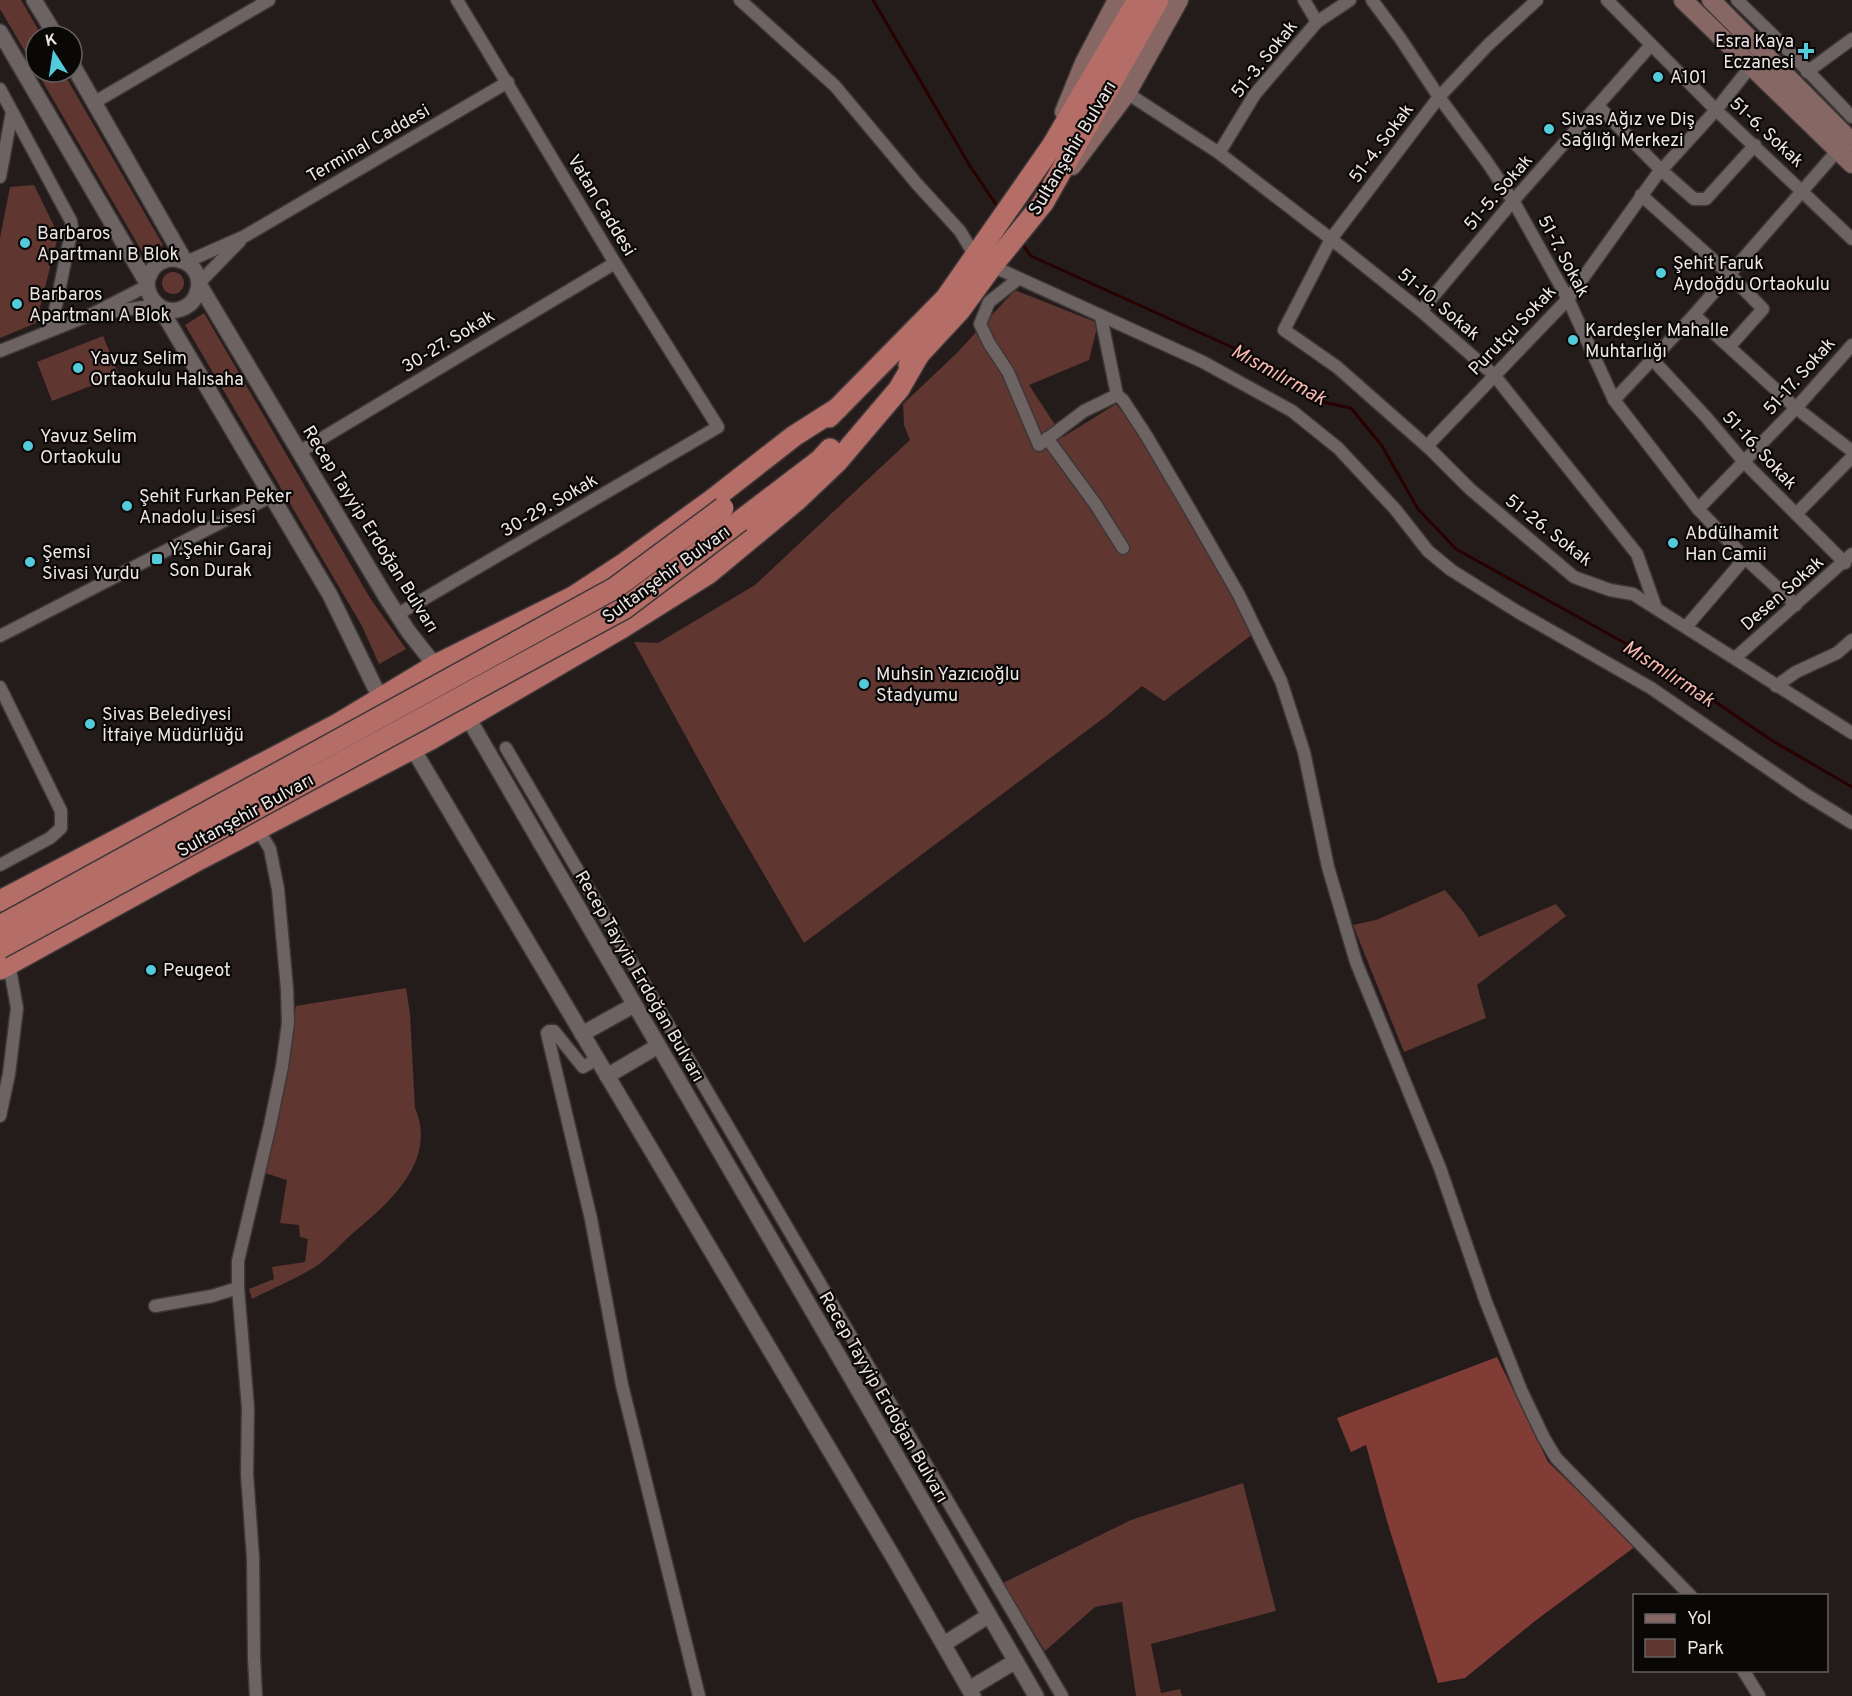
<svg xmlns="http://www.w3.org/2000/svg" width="1852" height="1696" viewBox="0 0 1852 1696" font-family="Overpass,sans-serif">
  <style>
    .green { fill: #603631 }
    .forest { fill: #823c36 }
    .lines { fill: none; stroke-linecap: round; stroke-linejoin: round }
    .stream { stroke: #280000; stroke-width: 3 }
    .minor-casing { stroke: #3e3737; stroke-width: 15 }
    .tertiary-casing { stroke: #3e3737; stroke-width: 18 }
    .secondary-casing { stroke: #3e3737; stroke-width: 21 }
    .trunk-casing { stroke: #3e3737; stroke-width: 24 }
    .minor { stroke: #6d6362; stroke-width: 12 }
    .tertiary { stroke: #6d6362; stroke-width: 15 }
    .secondary { stroke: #876764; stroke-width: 18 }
    .trunk { stroke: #b46e67; stroke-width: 21 }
    .trunk-bridge-casing { stroke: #3e3737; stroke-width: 24; stroke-linecap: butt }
    .trunk-bridge { stroke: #b46e67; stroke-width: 21 }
    .poi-dot { fill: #53cbda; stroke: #0a0707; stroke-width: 2 }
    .labels { text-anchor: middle; stroke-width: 4.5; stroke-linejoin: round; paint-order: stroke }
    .poi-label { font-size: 18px; fill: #ece6e5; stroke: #0a0707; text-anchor: start }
    .street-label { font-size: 18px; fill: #ece6e5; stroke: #0a0707 }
    .water-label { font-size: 20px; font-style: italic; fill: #f7b6af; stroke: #0a0707 }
  </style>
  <rect width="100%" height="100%" fill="#241c1b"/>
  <g class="green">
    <path d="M0 0H21L42 36H36V70L0 9Z"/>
    <path d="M37 72H63L163 245 144 255Z"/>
    <path d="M34 185 55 228 57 240 36 323 0 338V238L10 187Z"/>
    <circle cx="173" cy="283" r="11"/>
    <path d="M1015 290 1098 323 1089 360 1029 385 1063 437 1116 404 1151 451 1253 634 1164 701 1142 686 1105 717 804 943 724 806 634 642 658 643 755 585 910 440 904 425 903 404 957 353Z"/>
    <path d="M204 313 370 598 406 649 379 664 362 626 185 325Z"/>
    <path d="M103 336 119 375 52 401 37 362Z"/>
    <path d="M1445 890 1464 913 1479 937 1556 904 1566 916 1477 985 1486 1018 1404 1052 1353 925 1376 920Z"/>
    <path d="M406 988 410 1014 415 1108C438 1161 389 1203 352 1234 341 1244 330 1256 318 1265 298 1278 273 1288 252 1299L249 1289 274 1279 272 1267 305 1262 308 1239 300 1237 299 1225 280 1223 287 1180 265 1173 296 1006Z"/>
    <path d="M1243 1483 1276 1611 1151 1644 1161 1693 1180 1689 1182 1696H1136L1122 1602 1095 1607 1045 1651 1003 1583 1131 1520Z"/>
  </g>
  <path class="forest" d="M1497 1357 1548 1462 1636 1546 1535 1621 1465 1678 1438 1683 1387 1521 1366 1445 1351 1452 1337 1418Z"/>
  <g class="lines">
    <g class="stream">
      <path d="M873 0 970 166 999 209"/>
      <path d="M1021 242 1031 256 1236 349 1327 403 1351 408 1382 446 1418 509 1456 549 1650 657 1771 740 1852 787"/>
    </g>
    <defs>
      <g id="minor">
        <path d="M740 0 835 86 917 184 960 231 975 256"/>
        <path d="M1304 0 1317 22"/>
        <path d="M1372 0 1400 38 1439 97 1487 162 1515 204 1568 299 1614 400 1698 509 1745 558 1796 605"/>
        <path d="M1537 0 1488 45 1439 97 1331 239 1284 330 1337 367 1430 449 1470 489 1574 577 1610 590 1633 594 1852 733"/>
        <path d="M1607 0 1716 110 1852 239"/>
        <path d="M1737 0 1780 42 1852 117"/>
        <path d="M1807 72 1852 39"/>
        <path d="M0 89 71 221 72 228 51 330"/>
        <path d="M1127 93 1219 153 1331 239 1421 311 1494 375 1637 554 1656 608"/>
        <path d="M95 102 269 0"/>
        <path d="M1598 106 1661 170 1694 199H1706L1755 145"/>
        <path d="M1219 153 1255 94 1317 22 1350 0"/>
        <path d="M0 177 12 112"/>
        <path d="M1641 195 1729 274 1763 309 1730 346"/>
        <path d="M186 262 245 236 508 82"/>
        <path d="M992 266 1203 362 1292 411 1338 448 1395 509 1428 551 1451 570 1518 612 1651 688 1805 794 1852 823"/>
        <path d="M1018 279 989 302 980 324 989 343 1008 372 1039 445 1084 411 1117 395"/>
        <path d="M199 283 240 241"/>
        <path d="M1421 311 1513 201 1651 45"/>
        <path d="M103 313 157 305"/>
        <path d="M1694 315 1796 408 1852 451"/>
        <path d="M1101 317 1117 395 1123 400 1146 435 1189 508 1239 595 1281 681 1304 752 1328 867 1356 962 1440 1168 1486 1302 1521 1390 1544 1438 1556 1458 1691 1596"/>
        <path d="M0 351 90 315 147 286"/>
        <path d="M1652 359 1706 417 1744 462 1845 563"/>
        <path d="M1614 400 1694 315 1838 150"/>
        <path d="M1047 438 1096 505 1123 548"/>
        <path d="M1427 446 1568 299 1656 176 1716 110 1751 66"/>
        <path d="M299 452 615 263"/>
        <path d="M1698 509 1796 408 1852 345"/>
        <path d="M1796 514 1852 457"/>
        <path d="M398 614 718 427 615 263 457 0"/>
        <path d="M1686 627 1745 558"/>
        <path d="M0 636 272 496"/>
        <path d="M1735 658 1852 554"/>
        <path d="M1776 686 1796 672 1837 653 1852 640"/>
        <path d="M0 687 61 811V828L50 838 0 865"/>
        <path d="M506 748 1062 1696"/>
        <path d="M597 1059 583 1067 554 1031H549L547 1033 591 1219 622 1385 699 1696"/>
        <path d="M0 1116 9 1074 17 1008 9 964"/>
        <path d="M155 1306 212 1296 238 1288"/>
        <path d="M1743 1670 1759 1696"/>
        <path d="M256 1696 254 1658 253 1558 247 1474 248 1408 238 1288V1261L270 1125 282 1067 288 1023 287 989 278 889 270 849 258 829"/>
      </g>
      <g id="tertiary">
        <path d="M34 0 56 36"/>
        <path d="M0 32 147 283C148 301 163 315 181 309 189 306 195 300 197 293 209 258 154 243 147 283"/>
        <path d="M72 64 185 261"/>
        <path d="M199 284 386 597 408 631 441 673"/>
        <path d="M159 306 330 595 384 706"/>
        <path d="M463 709 1036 1696"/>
        <path d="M406 742 416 754 895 1560 973 1696"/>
        <path d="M582 1034 634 1005"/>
        <path d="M607 1076 658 1046"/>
        <path d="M944 1644 988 1616"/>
        <path d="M969 1689 1016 1661"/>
      </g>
      <g id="secondary">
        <path d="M1683 0 1852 164"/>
        <path d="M1711 0 1852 142"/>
        <path d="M1064 112 1084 63 1117 0"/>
        <path d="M1072 166 1127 93 1179 0"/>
      </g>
      <g id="trunk">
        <path d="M909 365 960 310 992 266 1043 203 1158 0"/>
        <path d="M829 417 946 298 1052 146 1138 0"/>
        <path d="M740 521 820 460 830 449"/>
        <path d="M0 901 338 724 436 665 573 597 625 563 712 500 794 436 838 408"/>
        <path d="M0 969 196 861 431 739 618 630 709 573 797 500 837 462 899 389 918 356"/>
      </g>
    </defs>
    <use href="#minor" class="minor-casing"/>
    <use href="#tertiary" class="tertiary-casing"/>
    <use href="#secondary" class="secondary-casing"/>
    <use href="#trunk" class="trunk-casing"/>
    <use href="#minor" class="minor"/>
    <use href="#tertiary" class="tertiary"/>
    <use href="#secondary" class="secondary"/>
    <use href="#trunk" class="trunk"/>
    <defs>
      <g id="trunk-bridge">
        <path d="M0 926 615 588 723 508"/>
        <path d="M0 948 625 608 740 521"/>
      </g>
    </defs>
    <use href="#trunk-bridge" class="trunk-bridge-casing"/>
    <use href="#trunk-bridge" class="trunk-bridge"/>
  </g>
  <g class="poi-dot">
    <path d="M1803 42h6v6h6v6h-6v6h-6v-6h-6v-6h6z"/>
    <circle cx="1658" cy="77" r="6"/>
    <circle cx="1549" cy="129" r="6"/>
    <circle cx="25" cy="243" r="6"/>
    <circle cx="1661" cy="273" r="6"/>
    <circle cx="17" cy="304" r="6"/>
    <circle cx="1573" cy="340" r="6"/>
    <circle cx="78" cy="368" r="6"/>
    <circle cx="28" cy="446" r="6"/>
    <circle cx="127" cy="506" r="6"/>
    <circle cx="1673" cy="543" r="6"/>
    <rect x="151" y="553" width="12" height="12" rx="3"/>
    <circle cx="30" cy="562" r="6"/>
    <circle cx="864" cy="684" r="6"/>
    <circle cx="90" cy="724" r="6"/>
    <circle cx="151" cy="970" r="6"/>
  </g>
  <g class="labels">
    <g class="poi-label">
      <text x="1794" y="47" text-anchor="end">Esra Kaya<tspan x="1794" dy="21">Eczanesi</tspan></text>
      <text x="1670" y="83">A101</text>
      <text x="1561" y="125">Sivas Ağız ve Diş<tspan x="1561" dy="21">Sağlığı Merkezi</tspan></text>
      <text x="37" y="239">Barbaros<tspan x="37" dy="21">Apartmanı B Blok</tspan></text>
      <text x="1673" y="269">Şehit Faruk<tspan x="1673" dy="21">Aydoğdu Ortaokulu</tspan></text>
      <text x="29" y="300">Barbaros<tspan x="29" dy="21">Apartmanı A Blok</tspan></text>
      <text x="1585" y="336">Kardeşler Mahalle<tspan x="1585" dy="21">Muhtarlığı</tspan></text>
      <text x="90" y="364">Yavuz Selim<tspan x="90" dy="21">Ortaokulu Halısaha</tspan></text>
      <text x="40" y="442">Yavuz Selim<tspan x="40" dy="21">Ortaokulu</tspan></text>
      <text x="139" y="502">Şehit Furkan Peker<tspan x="139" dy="21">Anadolu Lisesi</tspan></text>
      <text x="1685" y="539">Abdülhamit<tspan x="1685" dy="21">Han Camii</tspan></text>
      <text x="169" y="555">Y.Şehir Garaj<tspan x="169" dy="21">Son Durak</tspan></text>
      <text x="42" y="558">Şemsi<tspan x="42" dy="21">Sivasi Yurdu</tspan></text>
      <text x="876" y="680">Muhsin Yazıcıoğlu<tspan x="876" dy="21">Stadyumu</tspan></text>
      <text x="102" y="720">Sivas Belediyesi<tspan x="102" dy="21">İtfaiye Müdürlüğü</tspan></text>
      <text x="163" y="976">Peugeot</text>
    </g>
    <g class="street-label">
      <text transform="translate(1264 59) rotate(-51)" y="6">51-3. Sokak</text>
      <text transform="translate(1767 132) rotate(43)" y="6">51-6. Sokak</text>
      <text transform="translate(368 143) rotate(-30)" y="6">Terminal Caddesi</text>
      <text transform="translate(1381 143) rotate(-53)" y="6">51-4. Sokak</text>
      <text transform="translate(1072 148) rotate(-59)" y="6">Sultanşehir Bulvarı</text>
      <text transform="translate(1498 192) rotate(-49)" y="6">51-5. Sokak</text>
      <text transform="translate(602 205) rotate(59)" y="6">Vatan Caddesi</text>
      <text transform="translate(1564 256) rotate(62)" y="6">51-7. Sokak</text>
      <text transform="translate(1439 304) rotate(40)" y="6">51-10. Sokak</text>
      <text transform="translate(1512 330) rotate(-46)" y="6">Purutçu Sokak</text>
      <text transform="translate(448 341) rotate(-31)" y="6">30-27. Sokak</text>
      <text transform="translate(1799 376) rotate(-48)" y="6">51-17. Sokak</text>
      <text transform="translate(1760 450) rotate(47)" y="6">51-16. Sokak</text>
      <text transform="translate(549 505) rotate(-30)" y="6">30-29. Sokak</text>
      <text transform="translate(371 529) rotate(58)" y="6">Recep Tayyip Erdoğan Bulvarı</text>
      <text transform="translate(1549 530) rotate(38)" y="6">51-26. Sokak</text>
      <text transform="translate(666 574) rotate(-36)" y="6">Sultanşehir Bulvarı</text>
      <text transform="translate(1782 593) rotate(-41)" y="6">Desen Sokak</text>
      <text transform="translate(245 815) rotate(-29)" y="6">Sultanşehir Bulvarı</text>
      <text transform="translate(640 976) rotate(60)" y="6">Recep Tayyip Erdoğan Bulvarı</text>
      <text transform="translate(884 1397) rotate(60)" y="6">Recep Tayyip Erdoğan Bulvarı</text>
    </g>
    <g class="water-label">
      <text transform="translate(1279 374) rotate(29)" y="7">Mısmılırmak</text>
      <text transform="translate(1669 673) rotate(33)" y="7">Mısmılırmak</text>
    </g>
  </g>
  <rect x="1633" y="1594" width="195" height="78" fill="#0a0707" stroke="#646060" stroke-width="1.5"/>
  <rect x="1645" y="1614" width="30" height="9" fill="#876764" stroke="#646060" stroke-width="1.5"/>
  <text x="1687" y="1624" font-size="18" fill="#ece6e5">Yol</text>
  <rect x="1645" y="1639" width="30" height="18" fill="#603631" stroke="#646060" stroke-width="1.5"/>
  <text x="1687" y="1654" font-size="18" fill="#ece6e5">Park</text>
  <g transform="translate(54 54) rotate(348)"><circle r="28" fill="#0a0707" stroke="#646060" stroke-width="1.5"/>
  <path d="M0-4.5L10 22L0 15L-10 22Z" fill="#53cbda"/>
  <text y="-9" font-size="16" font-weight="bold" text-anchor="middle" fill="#ece6e5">K</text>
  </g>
</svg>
